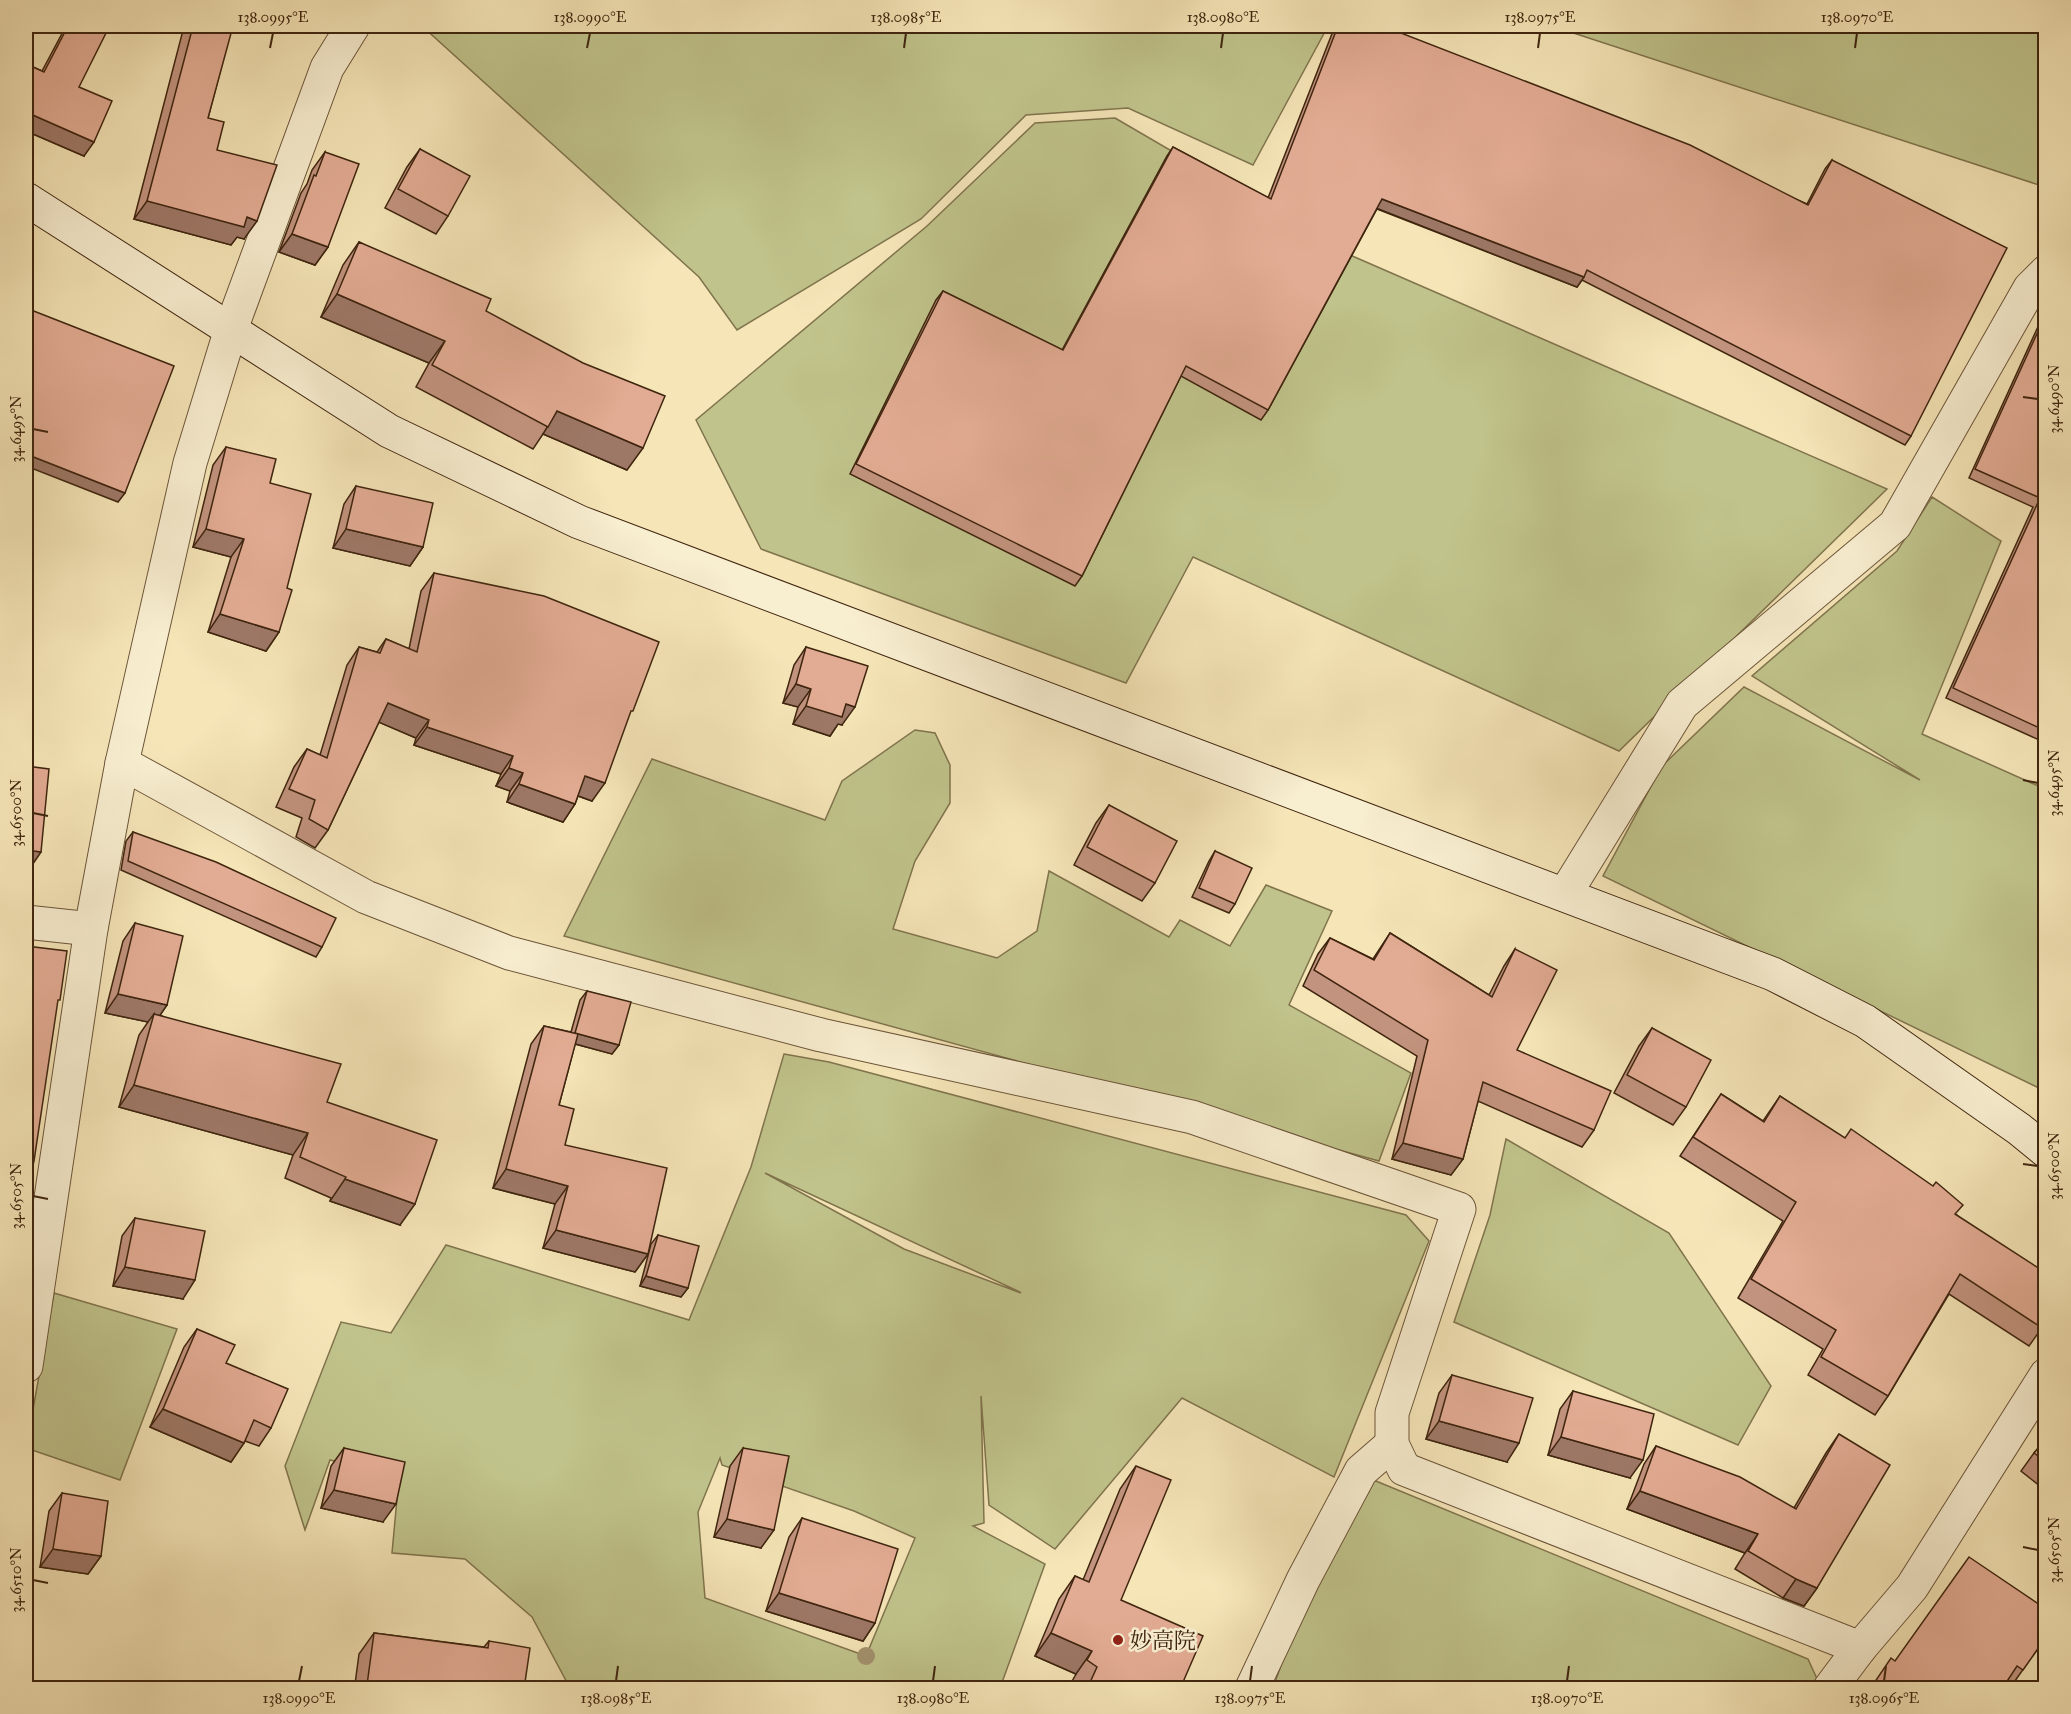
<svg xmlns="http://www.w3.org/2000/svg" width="2071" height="1714" viewBox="0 0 2071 1714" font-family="'IM FELL Great Primer','Noto Serif JP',serif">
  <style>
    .green { fill: #c0c38b; stroke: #80744d; stroke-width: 1.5; fill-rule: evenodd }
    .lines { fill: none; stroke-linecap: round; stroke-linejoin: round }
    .street-casing { stroke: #6c5539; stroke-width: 35 }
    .secondary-casing { stroke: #3f250f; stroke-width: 35 }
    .street { stroke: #f8eed0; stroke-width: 33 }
    .secondary { stroke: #f8eed0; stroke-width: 33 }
    .tree { fill: #a2916c }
    .wall { fill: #c2937e; stroke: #3f250f; stroke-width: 1.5 }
    .shaded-wall { fill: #9e7867; stroke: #3f250f; stroke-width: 1.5 }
    .building { fill: #e2ab93; stroke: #3f250f; stroke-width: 1.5 }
    .ticks { fill: none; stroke: #3f250f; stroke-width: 2 }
    .poi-dot { fill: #8f2418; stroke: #f8eed0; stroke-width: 2 }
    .labels { text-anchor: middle; stroke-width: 5; stroke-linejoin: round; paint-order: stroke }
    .poi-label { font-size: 22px; fill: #3f250f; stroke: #f8eed0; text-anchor: start }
    .neatline { fill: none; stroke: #3f250f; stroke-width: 2 }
    .ticks-label { font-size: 15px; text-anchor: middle; fill: #3f250f }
  </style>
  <rect width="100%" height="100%" fill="#f5e5b7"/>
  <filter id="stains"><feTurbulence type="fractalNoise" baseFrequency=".00333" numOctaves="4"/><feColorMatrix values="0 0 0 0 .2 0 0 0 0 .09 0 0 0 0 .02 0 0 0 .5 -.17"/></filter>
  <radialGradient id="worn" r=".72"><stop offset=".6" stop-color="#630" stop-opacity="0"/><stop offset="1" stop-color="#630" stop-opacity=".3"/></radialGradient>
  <g class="green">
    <path d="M422 26H1328L1253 165 1128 108 1026 115 921 219 737 330 699 277Z"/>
    <path d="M1552 26H2045V187Z"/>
    <path d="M1115 118 1350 255 1887 489 1619 751 1193 557 1126 683 761 549 696 420 927 226 1035 123Z"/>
    <path d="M1932 497 2001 541 1922 734 2045 789V1091L1603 876 1662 766 1744 687 1920 780 1752 676 1897 551Z"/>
    <path d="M915 730 935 733 950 765V803L915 861 893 929 997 958 1037 931 1049 871 1169 937 1180 920 1230 946 1266 885 1332 911 1289 1005 1411 1073 1379 1161 564 936 652 759 825 820 842 781Z"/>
    <path d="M784 1054 829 1062 1406 1215 1429 1241 1334 1477 1182 1398 1055 1549 989 1505 981 1396 984 1523 973 1526 1045 1564 1000 1688H570L532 1617 465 1559 392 1553 399 1477 330 1460 305 1530 285 1466 341 1322 391 1333 446 1245 689 1320 751 1167ZM765 1173 1020 1292 1021 1293 904 1249ZM720 1458 722 1465 854 1511 915 1538 866 1656 705 1598 698 1512Z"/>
    <path d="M1506 1139 1669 1233 1771 1386 1738 1445 1454 1322 1490 1215Z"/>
    <path d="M54 1293 177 1329 120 1480 26 1448Z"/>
    <path d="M1371 1479 1808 1659 1818 1681 1812 1688H1273L1295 1626Z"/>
  </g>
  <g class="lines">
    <defs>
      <g id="street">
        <path d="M122 763 366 897 509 953 821 1035 1192 1117 1459 1209 1392 1413V1444L1404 1469 1860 1648"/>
        <path d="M1565 894 1682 704 1895 525 2030 288 2046 272"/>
        <path d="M26 922 91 929"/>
        <path d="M26 1366 91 929 122 763 190 463 231 329 327 68 353 26"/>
        <path d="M1252 1688 1303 1580 1361 1471 1392 1444"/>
        <path d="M1830 1688 1860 1648 1912 1587 2046 1375"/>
      </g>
      <path id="secondary" d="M26 199 389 431 579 522 1773 974 1865 1021 2019 1129 2046 1151"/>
    </defs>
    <use href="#street" class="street-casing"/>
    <use href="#secondary" class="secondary-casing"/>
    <use href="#street" class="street"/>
    <use href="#secondary" class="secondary"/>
  </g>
  <circle class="tree" cx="866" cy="1656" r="9"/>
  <g class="wall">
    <path d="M66 26H93L79 87 84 156 26 131V69L31 71 33 67 42 71Z"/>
    <path d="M188 26H232L208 118 217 150 244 239 237 237 231 245 134 219 182 34Z"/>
    <path d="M1335 26H1383L1807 204 1825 169 1832 160 1911 436 1905 445 1582 280 1577 287 1377 209 1268 410 1261 420 1181 376 1082 576 1075 586 850 474 936 300 943 291 1062 350 1167 156 1173 147 1268 198Z"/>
    <path d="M420 149 448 216 436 234 385 208 407 167Z"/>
    <path d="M325 152 328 247 315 265 279 252 301 193 307 184 312 170Z"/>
    <path d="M359 242 486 311 627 470 543 434 533 449 416 387 429 363 321 317 343 265Z"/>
    <path d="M2046 309V743L1946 698 2033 507 1969 478Z"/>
    <path d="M226 447 270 483 287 588 279 632 266 651 208 632 231 557 193 547 213 465Z"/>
    <path d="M356 486 423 547 410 566 333 548 344 504Z"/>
    <path d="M434 573 628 718 592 801 578 796 575 804 563 822 507 802 510 791 496 786 501 774 414 745 416 738 379 722 328 830 315 848 296 837 302 818 276 807 294 767 307 749 320 755 347 665 359 647 377 652 386 639 409 649 421 591Z"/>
    <path d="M806 647 842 725 838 724 830 736 793 724 798 707 783 703 794 665Z"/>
    <path d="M1109 805 1155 883 1142 901 1074 865 1096 823Z"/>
    <path d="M133 832 322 947 316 957 121 870 126 841Z"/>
    <path d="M1215 851 1235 904 1229 913 1192 897 1209 861Z"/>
    <path d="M135 923 167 1005 160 1015 327 1102 400 1225 330 1201 331 1198 285 1178 293 1155 119 1107 139 1035 148 1022 105 1013 123 941Z"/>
    <path d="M1390 933 1489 995 1504 966 1515 949 1517 1050 1594 1130 1582 1147 1478 1101 1463 1159 1451 1175 1392 1159 1417 1056 1303 986 1318 954 1330 938 1373 959Z"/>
    <path d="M587 991 619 1045 612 1054 575 1044 559 1105 565 1145 648 1254 635 1272 543 1248 555 1204 493 1188 531 1044 544 1026 571 1032 580 1000Z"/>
    <path d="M1652 1028 1686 1107 1673 1125 1614 1093 1639 1046Z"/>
    <path d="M1721 1094 1763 1121 1780 1096 1957 1215 2046 1322 2029 1346 1949 1294 1888 1396 1875 1415 1808 1375 1823 1349 1738 1298 1783 1221 1680 1156Z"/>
    <path d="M135 1218 183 1299 113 1286 122 1236Z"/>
    <path d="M658 1235 688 1288 681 1297 640 1286 651 1244Z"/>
    <path d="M197 1329 226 1363 271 1428 259 1446 245 1441 231 1462 150 1427 184 1347Z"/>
    <path d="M1452 1375 1507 1462 1426 1439 1439 1393Z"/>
    <path d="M1573 1391 1630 1478 1548 1455 1560 1409Z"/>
    <path d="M1839 1434 1817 1588 1804 1606 1783 1598 1735 1569 1745 1553 1627 1509 1644 1464 1656 1446 1794 1508 1826 1453Z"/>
    <path d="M2046 1439V1491L2021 1471 2034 1453Z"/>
    <path d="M344 1448 383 1522 321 1508 331 1466Z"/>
    <path d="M743 1448 761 1548 714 1537 730 1466Z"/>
    <path d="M1136 1466 1121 1600 1180 1689H1079L1071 1683 1076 1674 1035 1656 1059 1599 1075 1576 1083 1580 1120 1489Z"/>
    <path d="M62 1493 101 1556 88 1574 40 1567 49 1511Z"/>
    <path d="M802 1518 875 1623 863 1641 766 1611 789 1537Z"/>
    <path d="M374 1633 484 1647 489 1641 524 1689H329L335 1681 355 1684 359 1654Z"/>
    <path d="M2046 1637 2010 1688 2005 1685 1895 1661Z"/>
  </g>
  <g class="shaded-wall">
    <path d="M26 112 94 142 84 156 26 131Z"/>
    <path d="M1382 199 1584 277 1577 287 1376 208Z"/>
    <path d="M147 201 247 217 257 221 244 239 237 237 231 245 134 219Z"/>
    <path d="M292 234 328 247 315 265 279 252Z"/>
    <path d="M337 294 445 341 429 363 321 317Z"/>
    <path d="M557 411 643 448 627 470 543 434Z"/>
    <path d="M26 454 125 493 118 502 26 466Z"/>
    <path d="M206 529 244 539 231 557 193 547Z"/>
    <path d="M346 529 423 547 410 566 333 548Z"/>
    <path d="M220 614 279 632 266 651 208 632Z"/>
    <path d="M796 684 811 689 798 707 783 703Z"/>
    <path d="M388 703 429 720 416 738 376 721Z"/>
    <path d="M846 704 855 707 842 725 838 724 830 736 793 724 806 706Z"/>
    <path d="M427 727 513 756 501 774 414 745Z"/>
    <path d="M509 768 523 773 510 791 496 786Z"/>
    <path d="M585 776 605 783 592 801 573 794Z"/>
    <path d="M519 784 575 804 563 822 507 802Z"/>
    <path d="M26 850 41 852 26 874Z"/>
    <path d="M118 994 167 1005 154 1024V1014L148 1022 105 1013Z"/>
    <path d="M575 1033 619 1045 612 1054 568 1042Z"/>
    <path d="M134 1085 308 1133 293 1155 119 1107Z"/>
    <path d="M1403 1143 1463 1159 1451 1175 1392 1159Z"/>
    <path d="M506 1169 568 1186 555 1204 493 1188Z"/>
    <path d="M345 1179 415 1204 400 1225 330 1201Z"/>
    <path d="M556 1230 648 1254 635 1272 543 1248Z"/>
    <path d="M125 1267 195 1280 183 1299 113 1286Z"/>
    <path d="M646 1276 688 1288 681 1297 640 1286Z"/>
    <path d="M163 1409 244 1443 231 1462 150 1427Z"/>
    <path d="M1439 1421 1519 1443 1507 1462 1426 1439Z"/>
    <path d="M1561 1437 1643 1460 1630 1478 1548 1455Z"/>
    <path d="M334 1490 396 1504 383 1522 321 1508Z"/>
    <path d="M1640 1491 1758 1534 1745 1553 1627 1509Z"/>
    <path d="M727 1519 774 1530 761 1548 714 1537Z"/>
    <path d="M53 1549 101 1556 88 1574 40 1567Z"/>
    <path d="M1796 1579 1817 1588 1804 1606 1783 1598Z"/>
    <path d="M779 1593 875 1623 863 1641 766 1611Z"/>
    <path d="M1051 1633 1092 1651 1076 1674 1035 1656Z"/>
  </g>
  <g class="building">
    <path d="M68 26H93L106 33 79 87 112 101 94 142 26 112V69L31 71 33 67 44 72Z"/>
    <path d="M193 26H233L208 118 224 122 217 150 277 165 257 221 247 217 244 227 147 201Z"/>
    <path d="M1338 26H1383L1690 145 1808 205 1832 160 2007 248 1911 436 1587 270 1584 277 1382 199 1268 410 1186 366 1082 576 856 464 943 291 1063 350 1173 147 1271 199Z"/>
    <path d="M420 149 470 176 448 216 398 189Z"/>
    <path d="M325 152 359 164 328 247 292 234 314 175 316 176Z"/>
    <path d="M359 242 491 299 486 311 583 363 665 396 643 448 557 411 548 427 432 365 445 341 337 294Z"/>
    <path d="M26 308 174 366 125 493 26 454Z"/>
    <path d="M2046 314V731L1953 688 2040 498 1975 469Z"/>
    <path d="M226 447 276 459 270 483 311 494 287 588 292 590 279 632 220 614 244 539 206 529Z"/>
    <path d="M356 486 433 503 423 547 346 529Z"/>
    <path d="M434 573 544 596 659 642 633 711H631L605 783 585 776 575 804 519 784 523 773 509 768 513 756 427 727 429 720 388 703 328 830 309 819 315 800 289 789 307 749 327 758 359 647 380 653 386 639 417 652Z"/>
    <path d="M806 647 868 666 855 707 846 704 842 717 806 706 811 689 796 684Z"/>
    <path d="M26 766 49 769 41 852 26 850Z"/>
    <path d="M1109 805 1177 841 1155 883 1087 847Z"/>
    <path d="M133 832 216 862 336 918 322 947 128 861Z"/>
    <path d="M1215 851 1252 868 1235 904 1199 888Z"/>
    <path d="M135 923 183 936 167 1005 118 994Z"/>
    <path d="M1390 933 1492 997 1515 949 1557 970 1517 1050 1611 1091 1594 1130 1483 1082 1463 1159 1403 1143 1428 1040 1314 970 1330 938 1374 960Z"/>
    <path d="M26 946 67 951 60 1000H58L34 1161 26 1193Z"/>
    <path d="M587 991 631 1002 619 1045 575 1033Z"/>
    <path d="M154 1014 341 1064 327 1102 437 1140 415 1204 345 1179 346 1177 300 1157 308 1133 134 1085Z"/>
    <path d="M544 1026 578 1034 559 1105 574 1109 565 1145 667 1168 648 1254 556 1230 568 1186 506 1169Z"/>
    <path d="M1652 1028 1711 1060 1686 1107 1627 1075Z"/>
    <path d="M1721 1094 1764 1122 1780 1096 1845 1138 1851 1129 1933 1186 1936 1182 1963 1205 1955 1214 2046 1273V1322L2042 1328 1960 1274 1888 1396 1821 1357 1836 1330 1751 1279 1796 1202 1693 1137Z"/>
    <path d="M135 1218 205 1231 195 1280 125 1267Z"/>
    <path d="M658 1235 699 1246 688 1288 646 1276Z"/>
    <path d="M197 1329 235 1345 226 1363 288 1389 271 1428 254 1420 244 1443 163 1409Z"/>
    <path d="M1452 1375 1533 1398 1519 1443 1439 1421Z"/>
    <path d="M1573 1391 1654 1414 1643 1460 1561 1437Z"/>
    <path d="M1839 1434 1890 1465 1817 1588 1796 1579 1748 1551 1758 1534 1640 1491 1656 1446 1740 1477 1796 1509Z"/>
    <path d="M2046 1439V1462L2034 1453Z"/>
    <path d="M344 1448 405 1462 396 1504 334 1490Z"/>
    <path d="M743 1448 789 1456 774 1530 727 1519Z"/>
    <path d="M1136 1466 1171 1480 1121 1600 1203 1636 1180 1689H1087L1097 1667 1087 1660 1092 1651 1051 1633 1075 1576 1089 1582Z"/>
    <path d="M62 1493 108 1501 101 1556 53 1549Z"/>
    <path d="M802 1518 898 1549 875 1623 779 1593Z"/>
    <path d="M1969 1557 2046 1609V1637L2023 1670 2017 1666 2002 1689H1870L1891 1658 1895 1661Z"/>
    <path d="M374 1633 488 1648 489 1641 530 1648 524 1689H334L335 1681 367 1685Z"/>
  </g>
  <path class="ticks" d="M270 48 273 33M587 48 590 33M904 48 906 33M1221 48 1223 33M1538 48 1540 33M1855 48 1857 33M2023 397 2038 399M33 429 48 432M2023 780 2038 783M33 813 48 816M2023 1164 2038 1166M33 1196 48 1199M2023 1547 2038 1550M33 1580 48 1583M299 1681 302 1666M616 1681 618 1666M933 1681 935 1666M1250 1681 1252 1666M1567 1681 1569 1666M1884 1681 1886 1666"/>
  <circle class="poi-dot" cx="1118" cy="1640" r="6"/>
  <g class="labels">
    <g class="poi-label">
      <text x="1130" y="1648">妙高院</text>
    </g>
  </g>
  <rect width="2071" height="1714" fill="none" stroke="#f5e5b7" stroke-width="66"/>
  <rect x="33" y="33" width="2005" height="1648" class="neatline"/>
  <g class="ticks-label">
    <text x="273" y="22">138.0995°E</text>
    <text x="590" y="22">138.0990°E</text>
    <text x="906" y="22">138.0985°E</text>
    <text x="1223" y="22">138.0980°E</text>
    <text x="1540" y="22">138.0975°E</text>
    <text x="1857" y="22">138.0970°E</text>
    <text transform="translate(2054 399) rotate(-90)" y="5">34.6490°N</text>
    <text transform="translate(16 429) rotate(-90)" y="5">34.6495°N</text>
    <text transform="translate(2054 783) rotate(-90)" y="5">34.6495°N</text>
    <text transform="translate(16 813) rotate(-90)" y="5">34.6500°N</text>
    <text transform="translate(2054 1166) rotate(-90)" y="5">34.6500°N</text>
    <text transform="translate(16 1196) rotate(-90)" y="5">34.6505°N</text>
    <text transform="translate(2054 1550) rotate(-90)" y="5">34.6505°N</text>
    <text transform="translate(16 1580) rotate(-90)" y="5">34.6510°N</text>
    <text x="299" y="1703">138.0990°E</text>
    <text x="616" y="1703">138.0985°E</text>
    <text x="933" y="1703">138.0980°E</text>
    <text x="1250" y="1703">138.0975°E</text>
    <text x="1567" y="1703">138.0970°E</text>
    <text x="1884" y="1703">138.0965°E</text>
  </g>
  <rect width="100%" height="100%" filter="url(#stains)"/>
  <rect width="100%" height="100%" fill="url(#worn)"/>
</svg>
